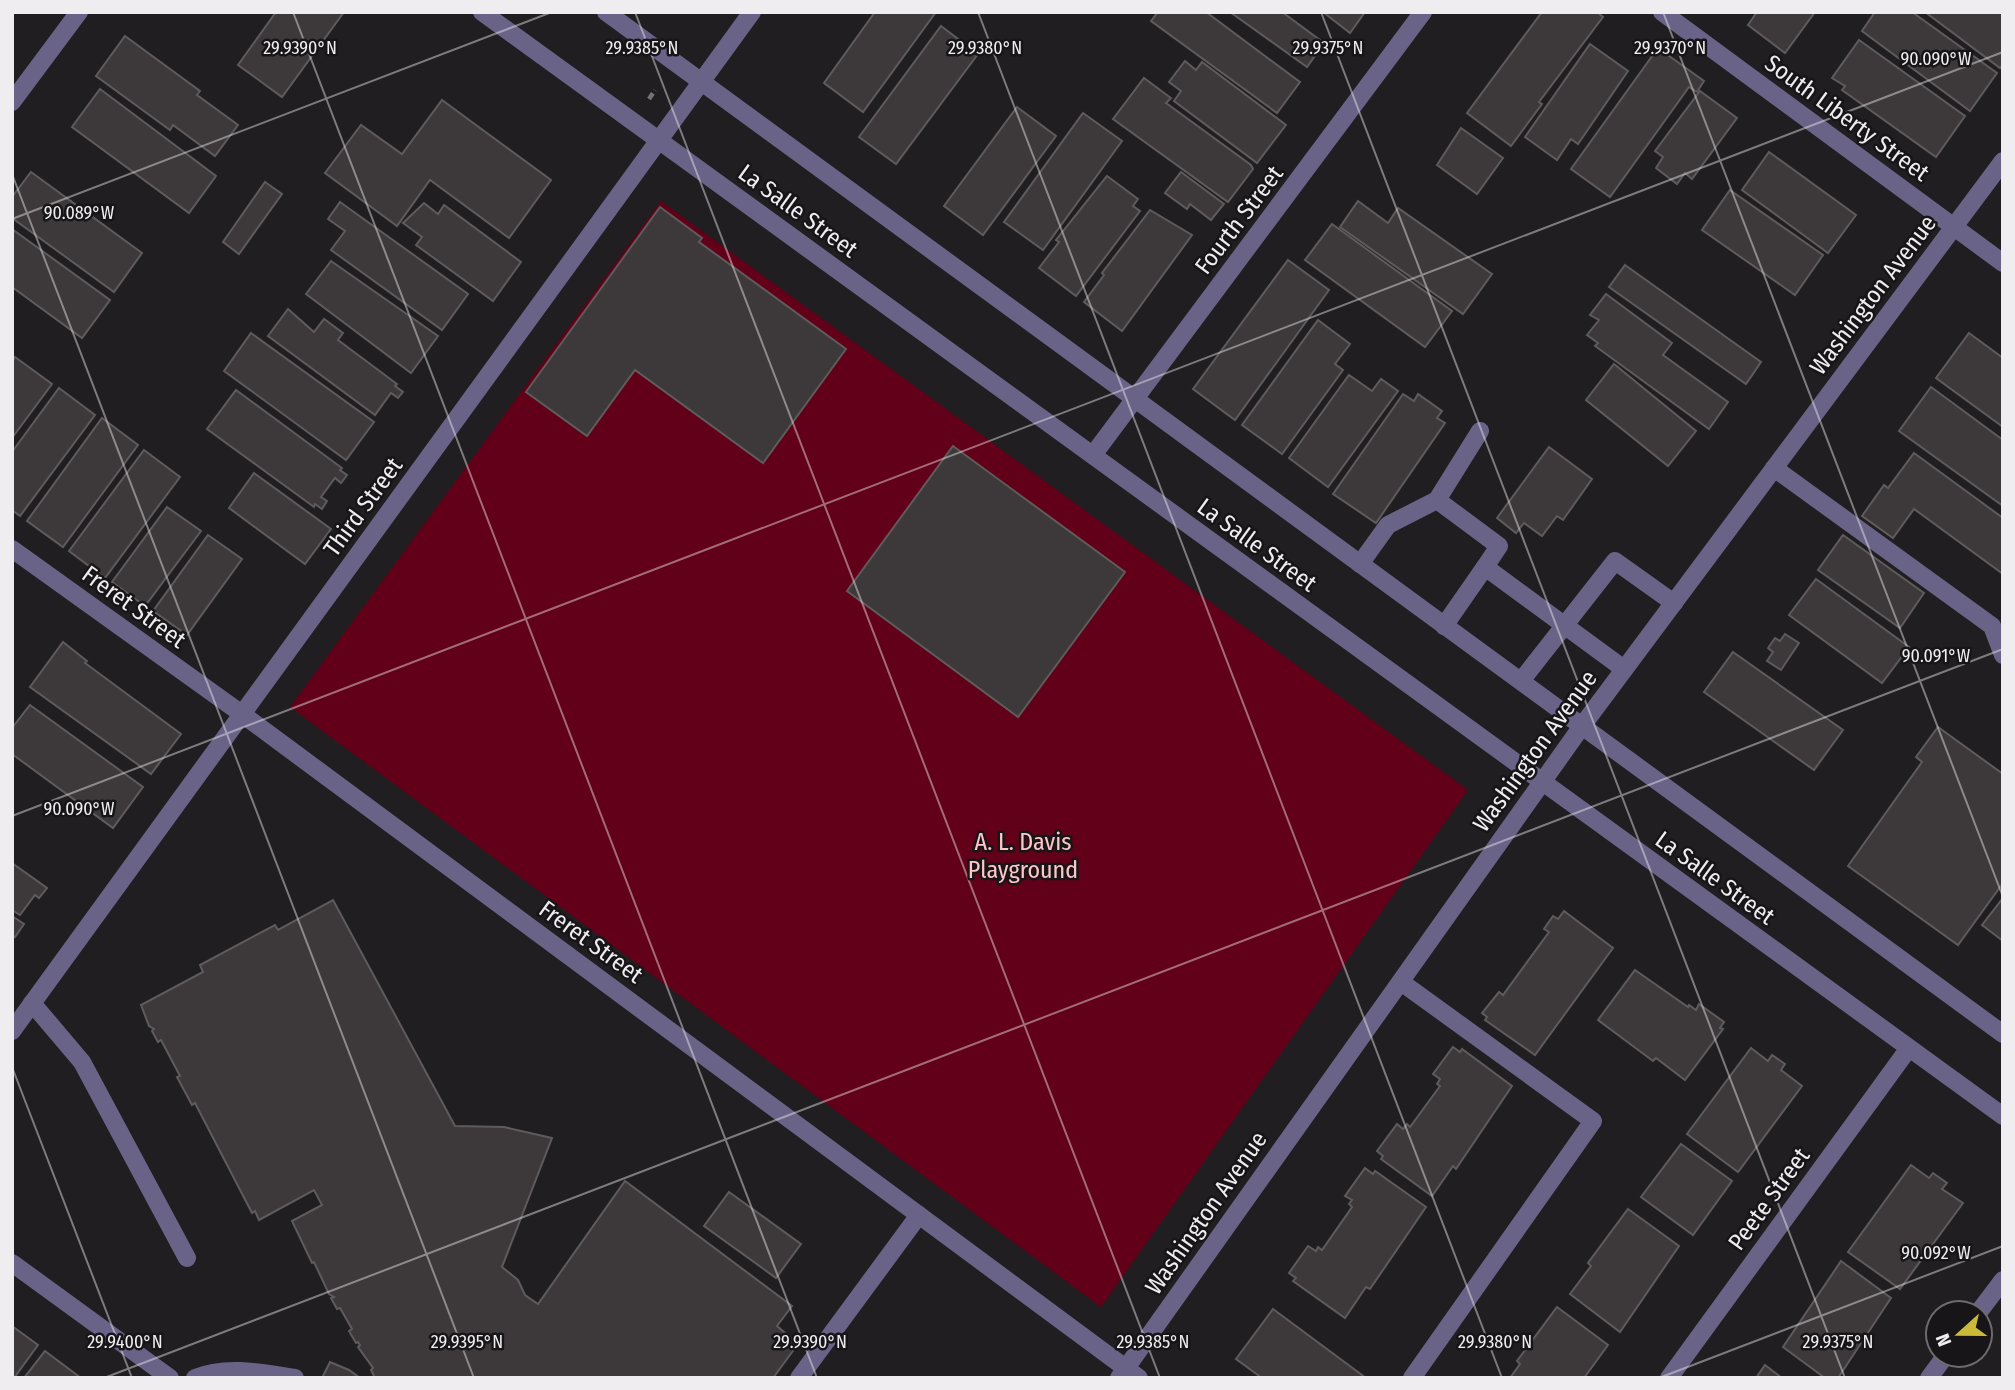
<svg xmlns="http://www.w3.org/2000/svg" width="2015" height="1390" viewBox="0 0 2015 1390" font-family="'Fira Sans Condensed',sans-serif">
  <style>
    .green { fill: #620019 }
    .building { fill: #3d393b; stroke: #5f5b5c; stroke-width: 2 }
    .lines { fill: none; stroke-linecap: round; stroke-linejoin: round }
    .path { stroke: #747274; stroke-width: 4.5; stroke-dasharray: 7 3.5; stroke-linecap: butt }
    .minor { stroke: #6a6388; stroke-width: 18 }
    .ticks { fill: none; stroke: #efedef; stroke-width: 2; stroke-opacity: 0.45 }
    .labels { text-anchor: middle; stroke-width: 5; stroke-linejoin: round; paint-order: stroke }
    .street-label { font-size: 24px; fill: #efedef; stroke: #171517 }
    .park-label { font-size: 24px; fill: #fec6c7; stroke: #171517 }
    .ticks-label { font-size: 18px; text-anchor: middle; fill: #efedef; stroke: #171517; stroke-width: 5; stroke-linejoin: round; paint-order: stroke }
  </style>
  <rect width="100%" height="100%" fill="#201e21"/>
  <path class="green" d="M661 201 1468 790 1101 1307 290 707Z"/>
  <g class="building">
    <path d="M276 12H344L282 97 238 65Z"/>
    <path d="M875 12H936L863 112 824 83Z"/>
    <path d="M1158 12H1206L1300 82 1277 113 1151 21Z"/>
    <path d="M1230 12H1282L1324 43 1307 67Z"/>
    <path d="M1323 12H1365L1350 33Z"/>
    <path d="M1542 12H1597L1603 17 1539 102 1542 104 1511 146 1467 113Z"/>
    <path d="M1757 12H1815L1785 53 1748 25Z"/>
    <path d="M1875 12H1912L1997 73 1970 111 1862 31Z"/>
    <path d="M1925 12H2002L2003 64 2000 68Z"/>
    <path d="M941 26 978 54 896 164 859 137Z"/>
    <path d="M125 36 200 91 197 95 238 125 215 156 173 125 170 130 96 76Z"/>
    <path d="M1859 40 1965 116 1936 157 1842 90 1845 86 1832 78Z"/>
    <path d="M1590 44 1628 71 1578 144 1571 139 1557 160 1525 137Z"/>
    <path d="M1658 48 1704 81 1697 92 1689 87 1610 197 1571 169Z"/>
    <path d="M1185 61 1196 70 1202 62 1286 125 1257 163 1174 101 1181 91 1169 82Z"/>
    <path d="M1144 78 1171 98 1166 103 1251 165 1253 169 1228 202 1113 119Z"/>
    <path d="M100 89 216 176 189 213 72 127Z"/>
    <path d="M1700 91 1737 118 1692 179 1685 173 1677 184 1656 168 1663 157 1655 151Z"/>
    <path d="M442 100 551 180 509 238 430 180 397 226 325 173 361 125 402 154Z"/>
    <path d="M1017 107 1056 136 983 235 944 206Z"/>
    <path d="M1083 113 1122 141 1043 250 1004 222Z"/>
    <path d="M1461 128 1503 158 1477 194 1437 165Z"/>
    <path d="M1769 152 1856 215 1828 253 1742 190Z"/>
    <path d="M31 172 142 253 114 292 12 218V197Z"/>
    <path d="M1181 172 1224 204 1211 220 1190 204 1187 209 1165 193Z"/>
    <path d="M1107 176 1138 199 1133 206 1140 211 1076 296 1039 268 1059 242 1056 240Z"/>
    <path d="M265 182 282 194 239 254 223 242Z"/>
    <path d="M1730 190 1823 255 1795 295 1702 230Z"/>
    <path d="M1358 201 1388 223 1398 208 1492 274 1463 314 1340 227Z"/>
    <path d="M340 202 468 294 442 330 331 250 345 231 328 219Z"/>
    <path d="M424 203 438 214 444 205 521 262 493 301 416 245 422 237 403 223Z"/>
    <path d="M660 207 702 238 699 242 846 349 763 463 635 370 587 436 526 392Z"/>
    <path d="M1150 210 1192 235 1122 331 1084 302 1104 275 1102 273Z"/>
    <path d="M1332 224 1452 311 1425 347 1305 260Z"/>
    <path d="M12 229 110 300 82 338 12 287Z"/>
    <path d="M1288 260 1329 290 1235 420 1193 389Z"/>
    <path d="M331 261 438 336 411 373 306 294Z"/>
    <path d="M1625 265 1761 362 1746 384 1609 287Z"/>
    <path d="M1606 294 1672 343 1663 355 1728 402 1709 429 1595 346 1598 343 1587 335 1599 320 1590 315Z"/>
    <path d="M288 309 314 332 324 319 343 333 338 340 397 384 395 386 403 392 398 398 391 393 375 415 268 336Z"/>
    <path d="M1318 320 1350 344 1335 364 1343 370 1282 454 1242 425Z"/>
    <path d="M251 333 374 422 346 460 224 371Z"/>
    <path d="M1969 333 2003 358V427L1936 378Z"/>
    <path d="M15 357 52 384 12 438V362Z"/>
    <path d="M1614 364 1696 431 1668 466 1586 400Z"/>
    <path d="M1349 375 1372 391 1381 379 1398 391 1328 487 1289 458Z"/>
    <path d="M1931 387 2003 440V506L1899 431Z"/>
    <path d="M59 388 95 415 20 516 12 510V452Z"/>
    <path d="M236 390 342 468 340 470 347 475 341 483 335 478 321 497 327 501 322 509 315 504 314 507 207 429Z"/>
    <path d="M1403 394 1414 401 1418 394 1442 411 1437 418 1445 423 1376 523 1333 494Z"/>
    <path d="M102 418 138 445 63 547 27 521Z"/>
    <path d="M953 446 1125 572 1018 717 847 591Z"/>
    <path d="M1549 447 1592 479 1563 520 1557 516 1542 536 1524 523 1516 533 1497 518Z"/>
    <path d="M144 450 180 477 105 578 69 551Z"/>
    <path d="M1914 453 2003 518V574L1914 509 1893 538 1862 516 1884 485 1888 488Z"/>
    <path d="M254 473 331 529 305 564 229 508Z"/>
    <path d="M167 507 201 531 145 606 112 582Z"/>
    <path d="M208 535 242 559 187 635 153 611Z"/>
    <path d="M1843 535 1924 593 1900 628 1818 570Z"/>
    <path d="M1816 579 1909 647 1882 683 1789 615Z"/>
    <path d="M1785 634 1799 643 1781 670 1767 661 1773 652 1768 648 1775 638 1780 641Z"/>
    <path d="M63 642 87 661 85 663 181 734 151 774 30 687Z"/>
    <path d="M1733 652 1843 730 1814 770 1704 692Z"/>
    <path d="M30 705 143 787 113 828 12 754V728Z"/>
    <path d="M1938 727 2003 774V883L1958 945 1848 866 1922 762 1916 757Z"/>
    <path d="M12 863 47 888 39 898 35 895 20 915 12 910Z"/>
    <path d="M2003 898V941L1982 925Z"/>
    <path d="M333 900 455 1126 504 1127 552 1138 502 1267 518 1280 525 1295 538 1304 625 1181 792 1306 777 1326 798 1344 773 1378H375L371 1370 373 1368 358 1347 360 1345 358 1342 356 1343 349 1331 352 1329 340 1308 337 1309 331 1298 334 1297 329 1294 314 1262 312 1263 292 1221 322 1205 314 1190 259 1220 255 1211 252 1213 195 1103 192 1105 177 1077 180 1076 161 1040 158 1042 152 1031 154 1029 149 1026 141 1005 203 972 200 965 275 925 278 930Z"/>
    <path d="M1564 911 1613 948 1535 1055 1485 1020 1487 1017 1482 1013 1499 992 1503 995 1549 932 1544 929 1553 916 1558 919Z"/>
    <path d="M12 916 24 924 15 937 12 935Z"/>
    <path d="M1635 970 1688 1007 1689 1005 1696 1010 1699 1004 1724 1022 1720 1028 1723 1029 1685 1080 1656 1058 1653 1061 1598 1020Z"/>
    <path d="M1453 1047 1460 1052 1462 1049 1512 1086 1456 1169 1453 1166 1432 1196 1381 1159 1383 1156 1377 1151 1397 1124 1403 1129 1407 1124 1410 1127 1440 1086 1437 1084 1440 1079 1433 1074Z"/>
    <path d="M1751 1048 1768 1061 1772 1055 1785 1064 1781 1070 1802 1086 1738 1172 1687 1134Z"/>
    <path d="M1681 1144 1732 1181 1693 1235 1641 1197Z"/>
    <path d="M1911 1165 1929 1178 1933 1173 1947 1183 1942 1189 1963 1203 1900 1289 1848 1252Z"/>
    <path d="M1365 1168 1373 1174 1375 1171 1426 1207 1370 1289 1366 1287 1345 1318 1293 1281 1296 1278 1289 1273 1308 1246 1316 1251 1318 1247 1322 1250 1352 1207 1349 1204 1352 1200 1345 1196Z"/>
    <path d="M729 1192 801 1244 776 1278 704 1226Z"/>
    <path d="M1628 1209 1679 1246 1620 1332 1570 1294 1591 1266 1588 1263Z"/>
    <path d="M1841 1261 1891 1298 1838 1378H1825L1783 1347Z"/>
    <path d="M1557 1307 1608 1345 1584 1378H1510L1520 1364 1517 1361Z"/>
    <path d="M1273 1309 1366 1378H1262L1236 1359Z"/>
    <path d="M12 1326 38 1345 14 1378H12Z"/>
    <path d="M45 1351 81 1378H24Z"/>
    <path d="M330 1362 349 1370 360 1378H322Z"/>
    <path d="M1765 1365 1782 1378H1756Z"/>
  </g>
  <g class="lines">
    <path class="path" d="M649 99 655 90"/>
    <g class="minor">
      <path d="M482 12 2003 1116"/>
      <path d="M606 12 2003 1034"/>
      <path d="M1662 12 2003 263"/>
      <path d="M12 102 79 12"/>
      <path d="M1093 455 1423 12"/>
      <path d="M1774 468 1992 626 2003 655"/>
      <path d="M1437 500 1499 546 1485 567"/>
      <path d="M12 549 242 714 1139 1378"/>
      <path d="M1360 564 1388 525 1437 500 1480 431"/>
      <path d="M1444 626 1485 567 1624 669"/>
      <path d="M1521 681 1615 561 1674 603"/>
      <path d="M1401 982 1593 1121 1412 1378"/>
      <path d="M32 1003 82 1062 187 1258"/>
      <path d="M12 1031 752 12"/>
      <path d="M12 1263 170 1378"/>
      <path d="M1978 1313 2003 1280"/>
      <path d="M195 1378C227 1365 263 1373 295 1378"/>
      <path d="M799 1378 919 1215"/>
      <path d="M1119 1378 1582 726 2003 161"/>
      <path d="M1669 1378 1909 1048"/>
      <path d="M1929 1378 1946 1355"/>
    </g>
  </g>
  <path class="ticks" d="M293 12 817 1378M635 12 1160 1378M978 12 1502 1378M1321 12 1845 1378M1663 12 2003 897M12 174 474 1378M12 219 552 12M12 816 2003 52M12 1067 132 1378M104 1378 2003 649M1659 1378 2003 1246"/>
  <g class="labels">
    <g class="street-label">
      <text transform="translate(1847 118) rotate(36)" y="8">South Liberty Street</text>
      <text transform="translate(798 211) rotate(36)" y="8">La Salle Street</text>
      <text transform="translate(1239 220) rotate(-53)" y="8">Fourth Street</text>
      <text transform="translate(1873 295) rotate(-53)" y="8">Washington Avenue</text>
      <text transform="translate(363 507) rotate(-54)" y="8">Third Street</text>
      <text transform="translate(1257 545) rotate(36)" y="8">La Salle Street</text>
      <text transform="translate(134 607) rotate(36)" y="8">Freret Street</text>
      <text transform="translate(1535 751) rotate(-54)" y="8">Washington Avenue</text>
      <text transform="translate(1715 878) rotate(36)" y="8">La Salle Street</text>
      <text transform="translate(591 942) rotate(36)" y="8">Freret Street</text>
      <text transform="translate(1769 1199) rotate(-54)" y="8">Peete Street</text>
      <text transform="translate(1206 1213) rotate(-55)" y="8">Washington Avenue</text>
    </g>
    <g class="park-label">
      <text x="1023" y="850">A. L. Davis<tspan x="1023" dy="28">Playground</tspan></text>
    </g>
  </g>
  <g class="ticks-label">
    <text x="300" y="54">29.9390°N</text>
    <text x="642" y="54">29.9385°N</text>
    <text x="985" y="54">29.9380°N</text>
    <text x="1328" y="54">29.9375°N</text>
    <text x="1670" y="54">29.9370°N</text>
    <text x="1936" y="65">90.090°W</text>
    <text x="79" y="219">90.089°W</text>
    <text x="1936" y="662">90.091°W</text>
    <text x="79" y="815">90.090°W</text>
    <text x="1936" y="1259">90.092°W</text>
    <text x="125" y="1348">29.9400°N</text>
    <text x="467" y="1348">29.9395°N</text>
    <text x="810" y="1348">29.9390°N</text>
    <text x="1153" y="1348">29.9385°N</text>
    <text x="1495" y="1348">29.9380°N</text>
    <text x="1838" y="1348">29.9375°N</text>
  </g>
  <rect width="2015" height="1390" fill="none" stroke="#efedef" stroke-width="28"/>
  <g transform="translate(1959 1334) rotate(249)"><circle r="33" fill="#171517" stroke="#6d6b6d" stroke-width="2"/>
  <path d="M0-5L12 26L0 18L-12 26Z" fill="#cbba39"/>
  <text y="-10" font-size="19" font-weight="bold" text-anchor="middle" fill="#efedef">N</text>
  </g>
</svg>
